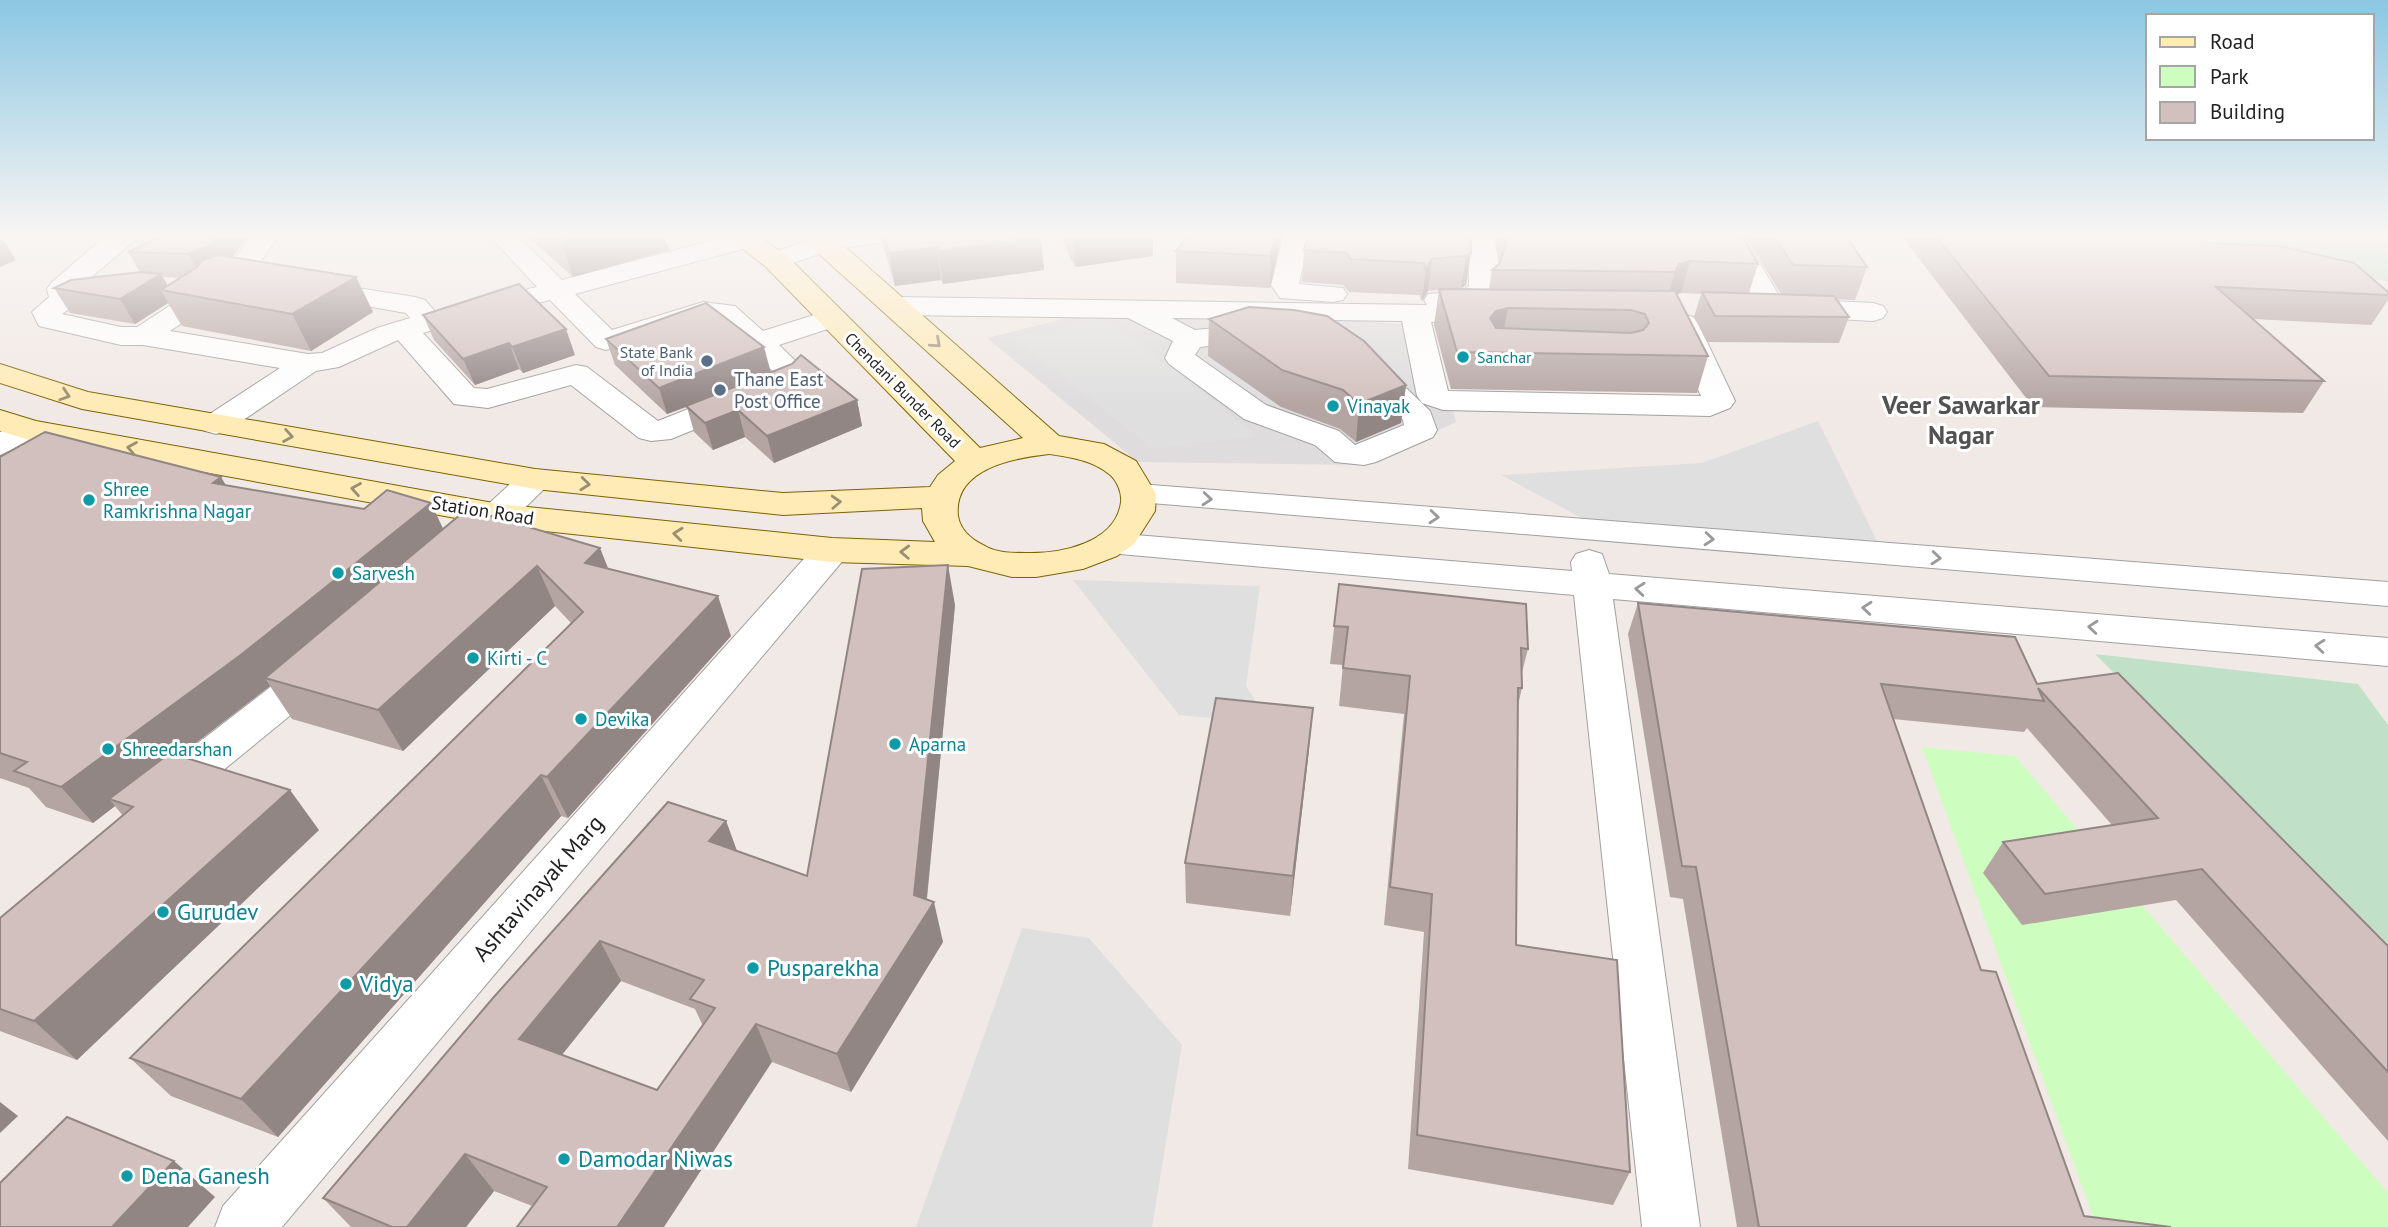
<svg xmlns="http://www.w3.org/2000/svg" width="2388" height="1227" viewBox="0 0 2388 1227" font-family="'PT Sans',sans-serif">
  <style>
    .residential { fill: #dedcdd }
    .wetland { fill: #c0e1c7 }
    .park { fill: #cefebf }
    .parking { fill: #dfdfdf }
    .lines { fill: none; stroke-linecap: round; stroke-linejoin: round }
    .minor-casing { stroke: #a0a0a0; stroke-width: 2 }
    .secondary-casing { stroke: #7d6300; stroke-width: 2 }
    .minor { fill: #fff; fill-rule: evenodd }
    .secondary { fill: #ffebb5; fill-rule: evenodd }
    .wall { fill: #b4a5a3; fill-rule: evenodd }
    .shaded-wall { fill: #928685 }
    .building { fill: #d1c0be; stroke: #928685; stroke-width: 2; fill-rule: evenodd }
    .oneway { stroke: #9a8f72 }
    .oneway2 { stroke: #9a9a9a }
    .culture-dot { fill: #0f9aa8; stroke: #fff; stroke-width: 2.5 }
    .service-dot { fill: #5c6f8a; stroke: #fff; stroke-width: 2.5 }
    .labels { text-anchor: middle; stroke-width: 6; stroke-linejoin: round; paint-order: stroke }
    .far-service-label { font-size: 16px; fill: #4e5e75; stroke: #fff; text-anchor: end }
    .far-culture-label { font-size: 16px; fill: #0d838f; stroke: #fff; text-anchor: start }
    .far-street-label { font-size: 16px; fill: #1f1f1f; stroke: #fff }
    .service-label { font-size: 19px; fill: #4e5e75; stroke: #fff; text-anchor: start }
    .culture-label { font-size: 19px; fill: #0d838f; stroke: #fff; text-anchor: start }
    .street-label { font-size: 19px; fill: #1f1f1f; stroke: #fff }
    .near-street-label { font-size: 23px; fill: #1f1f1f; stroke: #fff }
    .near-culture-label { font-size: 23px; fill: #0d838f; stroke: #fff; text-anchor: start }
    .district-label { font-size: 26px; font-weight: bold; fill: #525252; stroke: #fff }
  </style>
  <rect width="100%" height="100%" fill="#f1e9e5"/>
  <path class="residential" d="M1123 304 1429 326 1456 422 1363 465 1138 462 987 338Z"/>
  <g class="wetland">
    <path d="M2193 234H2388V282Z"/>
    <path d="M2095 654 2358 684 2388 725V944Z"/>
  </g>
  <path class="park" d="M1922 747 2015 756 2388 1193V1227H2097Z"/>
  <g class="parking">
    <path d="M1106 318 1258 436 1153 449 1012 337Z"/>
    <path d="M1818 421 1879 545 1582 518 1501 475 1702 463Z"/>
    <path d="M1073 580 1260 586 1246 686 1269 723 1179 715Z"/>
    <path d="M1022 928 1089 938 1182 1045 1152 1227H916Z"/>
  </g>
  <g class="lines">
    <defs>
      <g id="minor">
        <path d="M108 234H142L80 287 104 289 108 295 104 301 76 304 62 314 121 327H137L191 292 195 284 224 273 253 234H280L244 285 219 295 215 301 170 331 308 354 322 353 377 328 410 318 406 313 303 295 299 289 303 283 313 281 415 297 425 300 444 322 439 328 423 333 474 388 487 389 576 365 587 367 658 421 776 374 717 320H705L606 350 596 347 550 300 538 303 528 301 524 295 528 289 537 287 488 234H516L562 280 736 234H754L758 240 754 246 575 294 612 330 703 302 735 306 763 331 833 309 843 312 847 318 843 324 779 345 809 374 797 388 671 439 651 441 639 438 571 385 488 408 454 404 398 340 339 367 316 371 227 431 216 434 205 431 200 424 205 417 280 368 143 345H121L39 326 32 312 49 297 47 289 51 283Z"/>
        <path d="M902 234 898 240 830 250 776 269 766 267 762 261 766 255 825 235Z"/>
        <path d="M1284 234H1310L1299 284 1343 288 1347 294 1343 300 1333 302 1280 298 1271 285Z"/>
        <path d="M1468 234H1494C1498 260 1507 297 1473 305L1499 308 1503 314 1499 320 1431 322 1448 391 1701 396 1668 323 1673 317 1683 314 1693 317 1698 323 1735 401 1730 408 1710 416 1443 410 1422 403 1417 396 1402 321 1172 318 1195 330 1258 324 1268 327 1273 333 1268 339 1200 347 1195 355 1266 405 1339 431 1355 445 1404 425 1403 420 1351 366 1355 360 1366 357 1377 360 1430 411 1437 430 1433 437 1376 462 1364 465 1335 462 1315 445 1244 419 1169 364 1165 358 1173 341 1128 318 896 315 886 312 882 306 886 300 896 297 1427 305 1424 300 1428 294 1462 291 1469 286Z"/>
        <path d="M1716 234H1742L1783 302 1792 299 1873 303 1883 306 1887 312 1883 318 1873 321 1727 313 1723 307 1727 301 1753 299Z"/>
        <path d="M29 420 41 423 45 430 41 437 0 455V432Z"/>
        <path d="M535 469 547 472 552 479 547 486 484 548 471 551 458 548 453 540 458 532 523 472Z"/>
        <path d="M1139 484 2388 582V606L1127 501 1122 494 1127 487Z"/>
        <path d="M1111 533 1572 571 1571 562 1576 554 1589 550 1602 554 1609 574 2388 638V666L1613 599 1700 1227H1642L1574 595 1098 552 1093 544 1098 536Z"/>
        <path d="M832 538 845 542 850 550 845 558 282 1227H215L223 1206 819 542Z"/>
        <path d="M322 654 336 658 342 668 336 678 177 808 161 813 145 808 139 796 145 784 308 658Z"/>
      </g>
      <path id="secondary" d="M724 234H755L786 255 980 448 1023 438 797 234H829L834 237 1059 436 1104 444 1136 461 1156 494 1155 511 1134 544 1117 556 1083 569 1036 577H1012L968 566 832 562 499 526 29 440 0 431V410L36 421 499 504 832 538 935 542 923 521 922 508 783 515 535 489 82 409 0 383V364L88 392 535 469 783 493 930 487 938 475 955 461 766 267ZM1049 454C1070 457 1092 460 1109 474 1117 480 1122 493 1121 502 1116 543 1061 554 1026 553 1013 553 997 553 985 546 972 540 960 530 958 516 953 468 1014 458 1049 454Z"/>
    </defs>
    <use href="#minor" class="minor-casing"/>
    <use href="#secondary" class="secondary-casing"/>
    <use href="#minor" class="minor"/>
    <use href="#secondary" class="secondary"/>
  </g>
  <g class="wall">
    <path d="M166 234H250L232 257 356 277 373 312 311 351 182 326 168 303 135 324 70 313 54 288 140 272 128 252ZM163 277 180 278 168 286Z"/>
    <path d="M525 234H664L669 250 573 277Z"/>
    <path d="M881 234H1040L1044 270 943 284 941 280 895 286 883 245Z"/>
    <path d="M1059 234H1153V256L1075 267Z"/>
    <path d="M1189 234H1282L1270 288 1176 283V251Z"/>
    <path d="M1471 234 1466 285 1461 288 1489 289 1492 270 1499 264 1494 234H1741L1758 264 1749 293 1781 294 1744 234H1845L1867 267 1855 300 1836 299 1849 317 1839 343 1707 342 1694 317 1701 294 1681 293 1677 295 1708 356 1697 393 1451 389 1434 325 1439 290 1428 291 1421 301 1420 295 1349 292 1343 285 1302 282 1304 250Z"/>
    <path d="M1900 234H2199L2208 243 2388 292V300L2371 325 2253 319 2324 381 2303 413 2033 407Z"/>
    <path d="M423 315 575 355 523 373 519 369 475 385 434 340Z"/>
    <path d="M1209 319 1406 385 1401 423 1356 442 1340 429 1281 407 1208 356Z"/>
    <path d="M606 339 770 373 857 400 862 426 774 463 745 437 713 450 694 432 687 407 667 414 615 365Z"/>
    <path d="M0 457 225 485 444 529 608 568 731 636 568 818 561 816 278 1137 171 1096 130 1058 571 623 555 606 403 751 292 719 270 686 179 756 319 830 77 1060 0 1031V918L123 816 115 806 93 823 46 807 29 788 0 778Z"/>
    <path d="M1339 584 1528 649 1521 676 1522 688 1518 705 1516 945 1630 1172 1613 1205 1408 1169 1424 932 1384 925 1404 714 1339 706 1343 665 1330 664Z"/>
    <path d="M1638 603 2037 684 2388 946V1141L2176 900 2022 925 1983 873 2003 842 2112 825 2027 728 2024 732 1893 719 1981 970 2084 1216 2171 1227H1737L1683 899 1670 897 1628 634Z"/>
    <path d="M955 605 927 899 943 942 851 1092 772 1062 532 1206 494 1191 466 1227H351L323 1198 726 821 737 851 807 876ZM621 981 695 1009 703 1026 657 1090 562 1055Z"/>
    <path d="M1309 749 1290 916 1186 903 1185 863Z"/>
  </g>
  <g class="shaded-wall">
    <path d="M219 234H250L222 271 202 278 188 254Z"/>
    <path d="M588 234H664L669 250 573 277 561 242Z"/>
    <path d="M1073 234H1153V256L1075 267Z"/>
    <path d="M1276 234H1282L1270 288 1271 256Z"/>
    <path d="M1041 237 1044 270 943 284 938 251Z"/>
    <path d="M3 239 16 260 0 267V240Z"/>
    <path d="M937 247 941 280 895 286 889 253Z"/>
    <path d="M1471 253 1466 285 1461 288 1466 256Z"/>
    <path d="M1432 259 1428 291 1422 301 1426 269Z"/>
    <path d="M1690 261 1681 293 1670 296 1666 304 1675 272 1679 264Z"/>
    <path d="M161 274 172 292 161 290 168 303 135 324 120 299Z"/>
    <path d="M356 277 373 312 311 351 292 314Z"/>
    <path d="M1508 308 1501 344 1490 318 1496 311Z"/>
    <path d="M566 329 575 355 523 373 512 347Z"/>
    <path d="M509 343 519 369 475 385 463 359Z"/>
    <path d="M764 347 771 373 667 414 659 388Z"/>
    <path d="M1406 385 1401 423 1356 442 1359 404Z"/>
    <path d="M857 400 862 426 774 463 767 436Z"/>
    <path d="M738 410 745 437 713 450 705 423Z"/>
    <path d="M221 477 242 512 213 483Z"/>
    <path d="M431 503 447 537 265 678 270 686 119 802 109 799 115 806 93 823 61 787Z"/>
    <path d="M600 548 616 588 585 563Z"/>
    <path d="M948 565 955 605 925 916 934 902 943 942 851 1092 837 1054 914 895Z"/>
    <path d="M537 566 555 606 403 751 378 710Z"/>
    <path d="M718 596 731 636 568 818 547 777Z"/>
    <path d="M1313 708 1309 749 1290 916 1293 876Z"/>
    <path d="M541 775 561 816 278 1137 241 1099Z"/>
    <path d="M290 790 319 830 77 1060 34 1021Z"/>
    <path d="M726 821 741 862 709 841Z"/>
    <path d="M600 941 621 981 544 1077 519 1039Z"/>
    <path d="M756 1024 772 1062 664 1227H617Z"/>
    <path d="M0 1102 18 1116 0 1133Z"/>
    <path d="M465 1154 494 1191 466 1227H407Z"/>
    <path d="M174 1161 215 1197 188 1227H112Z"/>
  </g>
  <g class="building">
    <path d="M166 234H219L209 246 188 254 128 252Z"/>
    <path d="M553 234H588L561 242Z"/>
    <path d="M884 234H1040L1041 237 938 251 937 247 889 253Z"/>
    <path d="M1189 234H1276L1271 256 1176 251Z"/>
    <path d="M1308 234H1471V253L1466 256 1432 259 1425 269 1424 263 1351 259 1346 253 1304 250Z"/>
    <path d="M1504 234H1741L1758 264 1690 261 1679 264 1675 272 1492 270 1500 263 1506 244Z"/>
    <path d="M1773 234H1845L1867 267 1793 265Z"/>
    <path d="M1934 234H2199L2208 243 2279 246 2354 263 2388 292V295L2216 287 2324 381 2049 376Z"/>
    <path d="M218 255 356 277 292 314 161 290 197 267 201 261Z"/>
    <path d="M141 272 161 274 120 299 54 288 71 280Z"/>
    <path d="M519 284 566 329 512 347 509 343 463 359 423 315Z"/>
    <path d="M1439 289 1675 291 1708 356 1457 352ZM1508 308 1631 310 1645 314 1649 323 1643 330 1631 333 1496 328 1490 318 1496 311Z"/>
    <path d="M1702 292 1834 296 1849 317 1715 316Z"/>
    <path d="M706 303 764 347 659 388 606 339Z"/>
    <path d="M1249 307 1294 310 1327 316 1364 341 1406 385 1359 404 1343 390 1282 370 1209 319Z"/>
    <path d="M801 355 857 400 767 436 738 410 705 423 686 406 792 364Z"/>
    <path d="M45 432 221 477 213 483 364 509 387 490 431 503 242 654 61 787 14 771 27 762 0 753V457Z"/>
    <path d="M467 509 600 548 585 563 718 596 547 777 541 775 241 1099 130 1058 583 612 537 566 378 710 265 678Z"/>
    <path d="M948 565 914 895 934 902 837 1054 756 1024 617 1227H517L547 1187 465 1154 407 1227H392L323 1198 493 998 668 802 726 821 709 841 807 876 862 569ZM600 941 704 980 690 999 715 1008 657 1090 519 1039Z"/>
    <path d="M1339 584 1526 604 1528 649 1521 648 1522 688H1518L1516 945 1617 960 1630 1172 1417 1135 1432 894 1390 887 1410 676 1343 668 1348 627 1334 626Z"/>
    <path d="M1638 603 2015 637 2037 684 2118 673 2388 946V1072L2202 869 2045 894 2003 842 2158 818 2038 688 2044 701 1881 684 1981 970 1996 972 2084 1216 2171 1227H1759L1696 867 1682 866Z"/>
    <path d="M1216 698 1313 708 1293 876 1185 863Z"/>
    <path d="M170 753 290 790 34 1021 0 1009V918L133 807 109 799Z"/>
    <path d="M67 1117 174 1161 112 1227H0V1183Z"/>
  </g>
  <defs><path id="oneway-chevron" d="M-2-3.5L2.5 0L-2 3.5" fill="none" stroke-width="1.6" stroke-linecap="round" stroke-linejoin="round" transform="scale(1.75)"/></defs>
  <g class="oneway">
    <use href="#oneway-chevron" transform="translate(936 343) rotate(42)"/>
    <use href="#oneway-chevron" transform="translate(65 395) rotate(18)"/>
    <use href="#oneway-chevron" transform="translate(288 436) rotate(10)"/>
    <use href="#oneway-chevron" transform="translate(132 448) rotate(-170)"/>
    <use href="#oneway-chevron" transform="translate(585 484) rotate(6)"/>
    <use href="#oneway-chevron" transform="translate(356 489) rotate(-170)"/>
    <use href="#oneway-chevron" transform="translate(836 502) rotate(-3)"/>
    <use href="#oneway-chevron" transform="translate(678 534) rotate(-174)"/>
    <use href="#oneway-chevron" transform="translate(905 552) rotate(-178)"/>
  </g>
  <g class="oneway2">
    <use href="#oneway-chevron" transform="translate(1207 499) rotate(5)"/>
    <use href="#oneway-chevron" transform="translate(1434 517) rotate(5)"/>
    <use href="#oneway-chevron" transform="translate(1709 539) rotate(5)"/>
    <use href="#oneway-chevron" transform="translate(1936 558) rotate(5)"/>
    <use href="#oneway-chevron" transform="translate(1640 589) rotate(-175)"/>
    <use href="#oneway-chevron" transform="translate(1867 608) rotate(-175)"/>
    <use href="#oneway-chevron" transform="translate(2093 627) rotate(-175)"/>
    <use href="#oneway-chevron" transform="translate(2320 646) rotate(-175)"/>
  </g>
  <linearGradient id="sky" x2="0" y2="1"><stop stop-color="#8bc7e3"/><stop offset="0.58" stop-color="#f9f5f3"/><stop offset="1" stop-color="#f9f5f3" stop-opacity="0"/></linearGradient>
  <rect width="2388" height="406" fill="url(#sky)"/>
  <g class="culture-dot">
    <circle cx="1463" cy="357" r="7"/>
    <circle cx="1333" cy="406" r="7"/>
    <circle cx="89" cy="500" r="7"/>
    <circle cx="338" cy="573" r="7"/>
    <circle cx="473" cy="658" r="7"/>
    <circle cx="581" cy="719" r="7"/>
    <circle cx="895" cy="744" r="7"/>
    <circle cx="108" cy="749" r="7"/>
    <circle cx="163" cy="912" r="7"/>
    <circle cx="753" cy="968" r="7"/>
    <circle cx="346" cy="984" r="7"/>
    <circle cx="564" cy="1159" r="7"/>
    <circle cx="127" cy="1176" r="7"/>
  </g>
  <g class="service-dot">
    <circle cx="707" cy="361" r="7"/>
    <circle cx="720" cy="390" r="7"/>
  </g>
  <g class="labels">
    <g class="far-service-label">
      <text x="693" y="358">State Bank<tspan x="693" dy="18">of India</tspan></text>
    </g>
    <g class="far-culture-label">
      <text x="1477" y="363">Sanchar</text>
    </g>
    <g class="far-street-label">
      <text transform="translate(903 390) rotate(45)" y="6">Chendani Bunder Road</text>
    </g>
    <g class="service-label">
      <text x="734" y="386">Thane East<tspan x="734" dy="22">Post Office</tspan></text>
    </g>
    <g class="culture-label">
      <text x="1347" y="413">Vinayak</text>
      <text x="103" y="496">Shree<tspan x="103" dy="22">Ramkrishna Nagar</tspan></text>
      <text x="352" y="580">Sarvesh</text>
      <text x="487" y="665">Kirti - C</text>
      <text x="595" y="726">Devika</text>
      <text x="909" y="751">Aparna</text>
      <text x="122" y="756">Shreedarshan</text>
    </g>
    <g class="street-label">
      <text transform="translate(483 510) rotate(9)" y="7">Station Road</text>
    </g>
    <g class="near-street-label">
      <text transform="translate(538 888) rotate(-49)" y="8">Ashtavinayak Marg</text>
    </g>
    <g class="near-culture-label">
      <text x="177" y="920">Gurudev</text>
      <text x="767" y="976">Pusparekha</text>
      <text x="360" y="992">Vidya</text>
      <text x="578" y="1167">Damodar Niwas</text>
      <text x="141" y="1184">Dena Ganesh</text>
    </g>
    <g class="district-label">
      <text x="1961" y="414">Veer Sawarkar<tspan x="1961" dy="30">Nagar</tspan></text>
    </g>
  </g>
  <rect x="2146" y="14" width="228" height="126" fill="#ffffff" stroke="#a5a5a5" stroke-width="2"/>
  <rect x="2160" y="37" width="35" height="10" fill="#ffebb5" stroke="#a5a5a5" stroke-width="2"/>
  <text x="2210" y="49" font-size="21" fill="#1f1f1f">Road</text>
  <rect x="2160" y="66" width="35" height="21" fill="#cefebf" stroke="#a5a5a5" stroke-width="2"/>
  <text x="2210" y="84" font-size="21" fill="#1f1f1f">Park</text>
  <rect x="2160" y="102" width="35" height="21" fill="#d1c0be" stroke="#a5a5a5" stroke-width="2"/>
  <text x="2210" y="119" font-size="21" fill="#1f1f1f">Building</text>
</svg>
